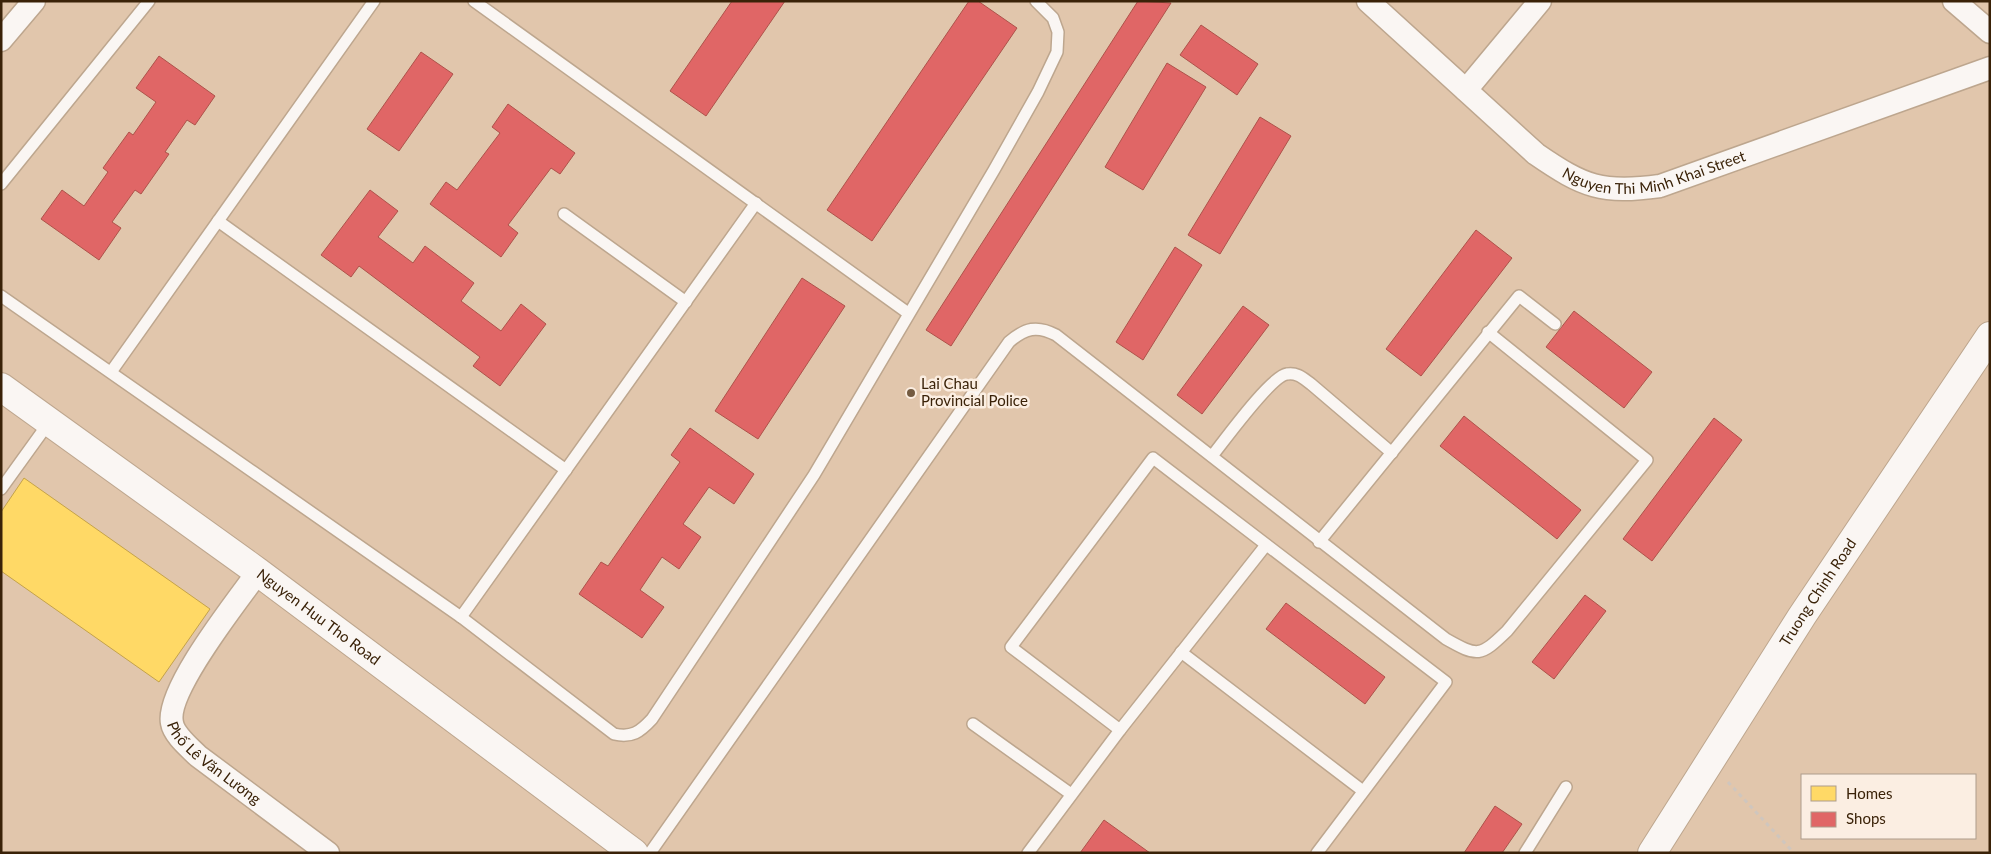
<svg xmlns="http://www.w3.org/2000/svg" width="1991" height="854" viewBox="0 0 1991 854" font-family="Lato,sans-serif">
  <style>
    .homes { fill: #ffd966; stroke: #c4a24a }
    .shops { fill: #e06666; stroke: #ae524a }
    .lines { fill: none; stroke-linecap: round; stroke-linejoin: round }
    .service-casing { stroke: #bda68e; stroke-width: 14 }
    .minor-casing { stroke: #bda68e; stroke-width: 25 }
    .tertiary-casing { stroke: #bda68e; stroke-width: 30 }
    .secondary-casing { stroke: #bda68e; stroke-width: 30 }
    .path { stroke: #cfc6be; stroke-width: 3; stroke-dasharray: 4 4; stroke-linecap: butt }
    .service { stroke: #faf6f3; stroke-width: 11 }
    .minor { stroke: #faf6f3; stroke-width: 22 }
    .tertiary { stroke: #faf6f3; stroke-width: 28 }
    .secondary { stroke: #faf6f3; stroke-width: 28 }
    .poi-dot { fill: #745b41; stroke: #fbeee2; stroke-width: 2 }
    .labels { text-anchor: middle; stroke-width: 5; stroke-linejoin: round; paint-order: stroke }
    .street-label { font-size: 15px; fill: #3a2208; stroke: #fbeee2 }
    .poi-label { font-size: 15px; fill: #3a2208; stroke: #fbeee2; text-anchor: start }
  </style>
  <rect width="100%" height="100%" fill="#e1c6ac"/>
  <path class="homes" d="M24 478 210 609 159 682 1 571V512Z"/>
  <g class="shops">
    <path d="M732 1H785L706 116 670 91Z"/>
    <path d="M969 1H978L1017 28 872 241 827 210Z"/>
    <path d="M1138 1 1171 3 951 346 926 330Z"/>
    <path d="M1201 25 1258 64 1237 95 1180 55Z"/>
    <path d="M421 52 453 74 399 151 367 129Z"/>
    <path d="M159 56 215 96 195 125 187 120 165 152 169 154 141 194 135 190 112 222 121 228 99 260 41 219 62 190 84 206 108 172 103 168 129 132 133 135 156 102 136 88Z"/>
    <path d="M1167 63 1206 87 1143 190 1105 167Z"/>
    <path d="M508 104 575 153 560 174 551 168 508 225 518 233 501 257 430 204 446 182 457 190 500 133 492 127Z"/>
    <path d="M1260 117 1291 136 1220 254 1188 235Z"/>
    <path d="M370 190 398 211 378 237 413 263 425 246 474 283 461 301 501 331 521 304 546 324 500 386 473 366 480 357 359 266 351 277 321 255Z"/>
    <path d="M1476 230 1512 258 1421 376 1386 349Z"/>
    <path d="M1175 247 1202 265 1143 360 1116 342Z"/>
    <path d="M802 278 845 306 758 439 715 411Z"/>
    <path d="M1243 306 1269 325 1202 414 1177 395Z"/>
    <path d="M1574 311 1652 372 1624 408 1546 347Z"/>
    <path d="M1464 416 1581 510 1557 539 1440 446Z"/>
    <path d="M1714 418 1742 440 1652 561 1623 539Z"/>
    <path d="M690 428 754 474 734 504 709 487 683 524 701 537 679 569 662 557 640 590 664 607 642 638 579 594 601 562 608 566 680 462 671 455Z"/>
    <path d="M1585 595 1606 611 1554 679 1532 662Z"/>
    <path d="M1286 603 1385 677 1365 704 1266 629Z"/>
    <path d="M1495 806 1522 824 1502 853H1464Z"/>
    <path d="M1104 820 1150 853H1080Z"/>
  </g>
  <g class="lines">
    <defs>
      <g id="service">
        <path d="M474 1 908 313"/>
        <path d="M1 184 149 1"/>
        <path d="M564 214 686 302"/>
        <path d="M218 221 566 470"/>
        <path d="M1 296 461 617 614 734C632 738 640 732 652 719L814 475 994 170 1038 92 1057 52 1058 32 1053 18 1036 1"/>
        <path d="M111 372 374 1"/>
        <path d="M1212 456C1224 441 1271 376 1287 374 1297 372 1304 379 1311 384L1392 453"/>
        <path d="M1 489 50 421"/>
        <path d="M1319 542 1519 296 1555 324"/>
        <path d="M461 617 756 203"/>
        <path d="M1181 652 1363 791"/>
        <path d="M973 724 1071 794"/>
        <path d="M1120 730 1011 647 1153 458 1446 682 1317 853"/>
        <path d="M650 853 1009 342C1025 328 1037 325 1056 335L1446 639C1478 657 1480 657 1507 631L1647 460 1488 332"/>
        <path d="M1028 853 1120 730 1266 545"/>
        <path d="M1525 853 1566 787"/>
      </g>
      <g id="minor">
        <path id="s1" d="M1368 1 1536 154C1584 187 1602 194 1660 186L1990 68"/>
        <path d="M1954 1 1990 32"/>
        <path d="M1 40 34 1"/>
        <path d="M1466 90 1540 1"/>
        <path id="s2" d="M258 572C238 600 165 691 172 723 174 735 189 747 198 756L328 853"/>
      </g>
      <g id="tertiary">
        <path id="s3" d="M1 387 258 572 634 853"/>
      </g>
      <g id="secondary">
        <path id="s4" d="M1652 853 1802 616 1990 336"/>
      </g>
    </defs>
    <use href="#service" class="service-casing"/>
    <use href="#minor" class="minor-casing"/>
    <use href="#tertiary" class="tertiary-casing"/>
    <use href="#secondary" class="secondary-casing"/>
    <path class="path" d="M1728 782 1794 853"/>
    <use href="#service" class="service"/>
    <use href="#minor" class="minor"/>
    <use href="#tertiary" class="tertiary"/>
    <use href="#secondary" class="secondary"/>
  </g>
  <circle class="poi-dot" cx="911" cy="393" r="5"/>
  <g class="labels">
    <g class="street-label">
      <text dy="5" stroke="none"><textPath href="#s1" startOffset="355">Nguyen Thi Minh Khai Street</textPath></text>
      <text dy="5" stroke="none"><textPath href="#s4" startOffset="309">Truong Chinh Road</textPath></text>
      <text dy="5" stroke="none"><textPath href="#s3" startOffset="392">Nguyen Huu Tho Road</textPath></text>
      <text dy="5" stroke="none"><textPath href="#s2" startOffset="235">Phố Lê Văn Lương</textPath></text>
    </g>
    <g class="poi-label">
      <text x="921" y="389">Lai Chau<tspan x="921" dy="17">Provincial Police</tspan></text>
    </g>
  </g>
  <rect width="1991" height="854" fill="none" stroke="#3a2208" stroke-width="5"/>
  <rect x="1801" y="774" width="175" height="65" fill="#fbeee2" stroke="#ae9c8b"/>
  <rect x="1811" y="786" width="25" height="15" fill="#ffd966" stroke="#ae9c8b"/>
  <text x="1846" y="799" font-size="15" fill="#3a2208">Homes</text>
  <rect x="1811" y="812" width="25" height="15" fill="#e06666" stroke="#ae9c8b"/>
  <text x="1846" y="824" font-size="15" fill="#3a2208">Shops</text>
</svg>
